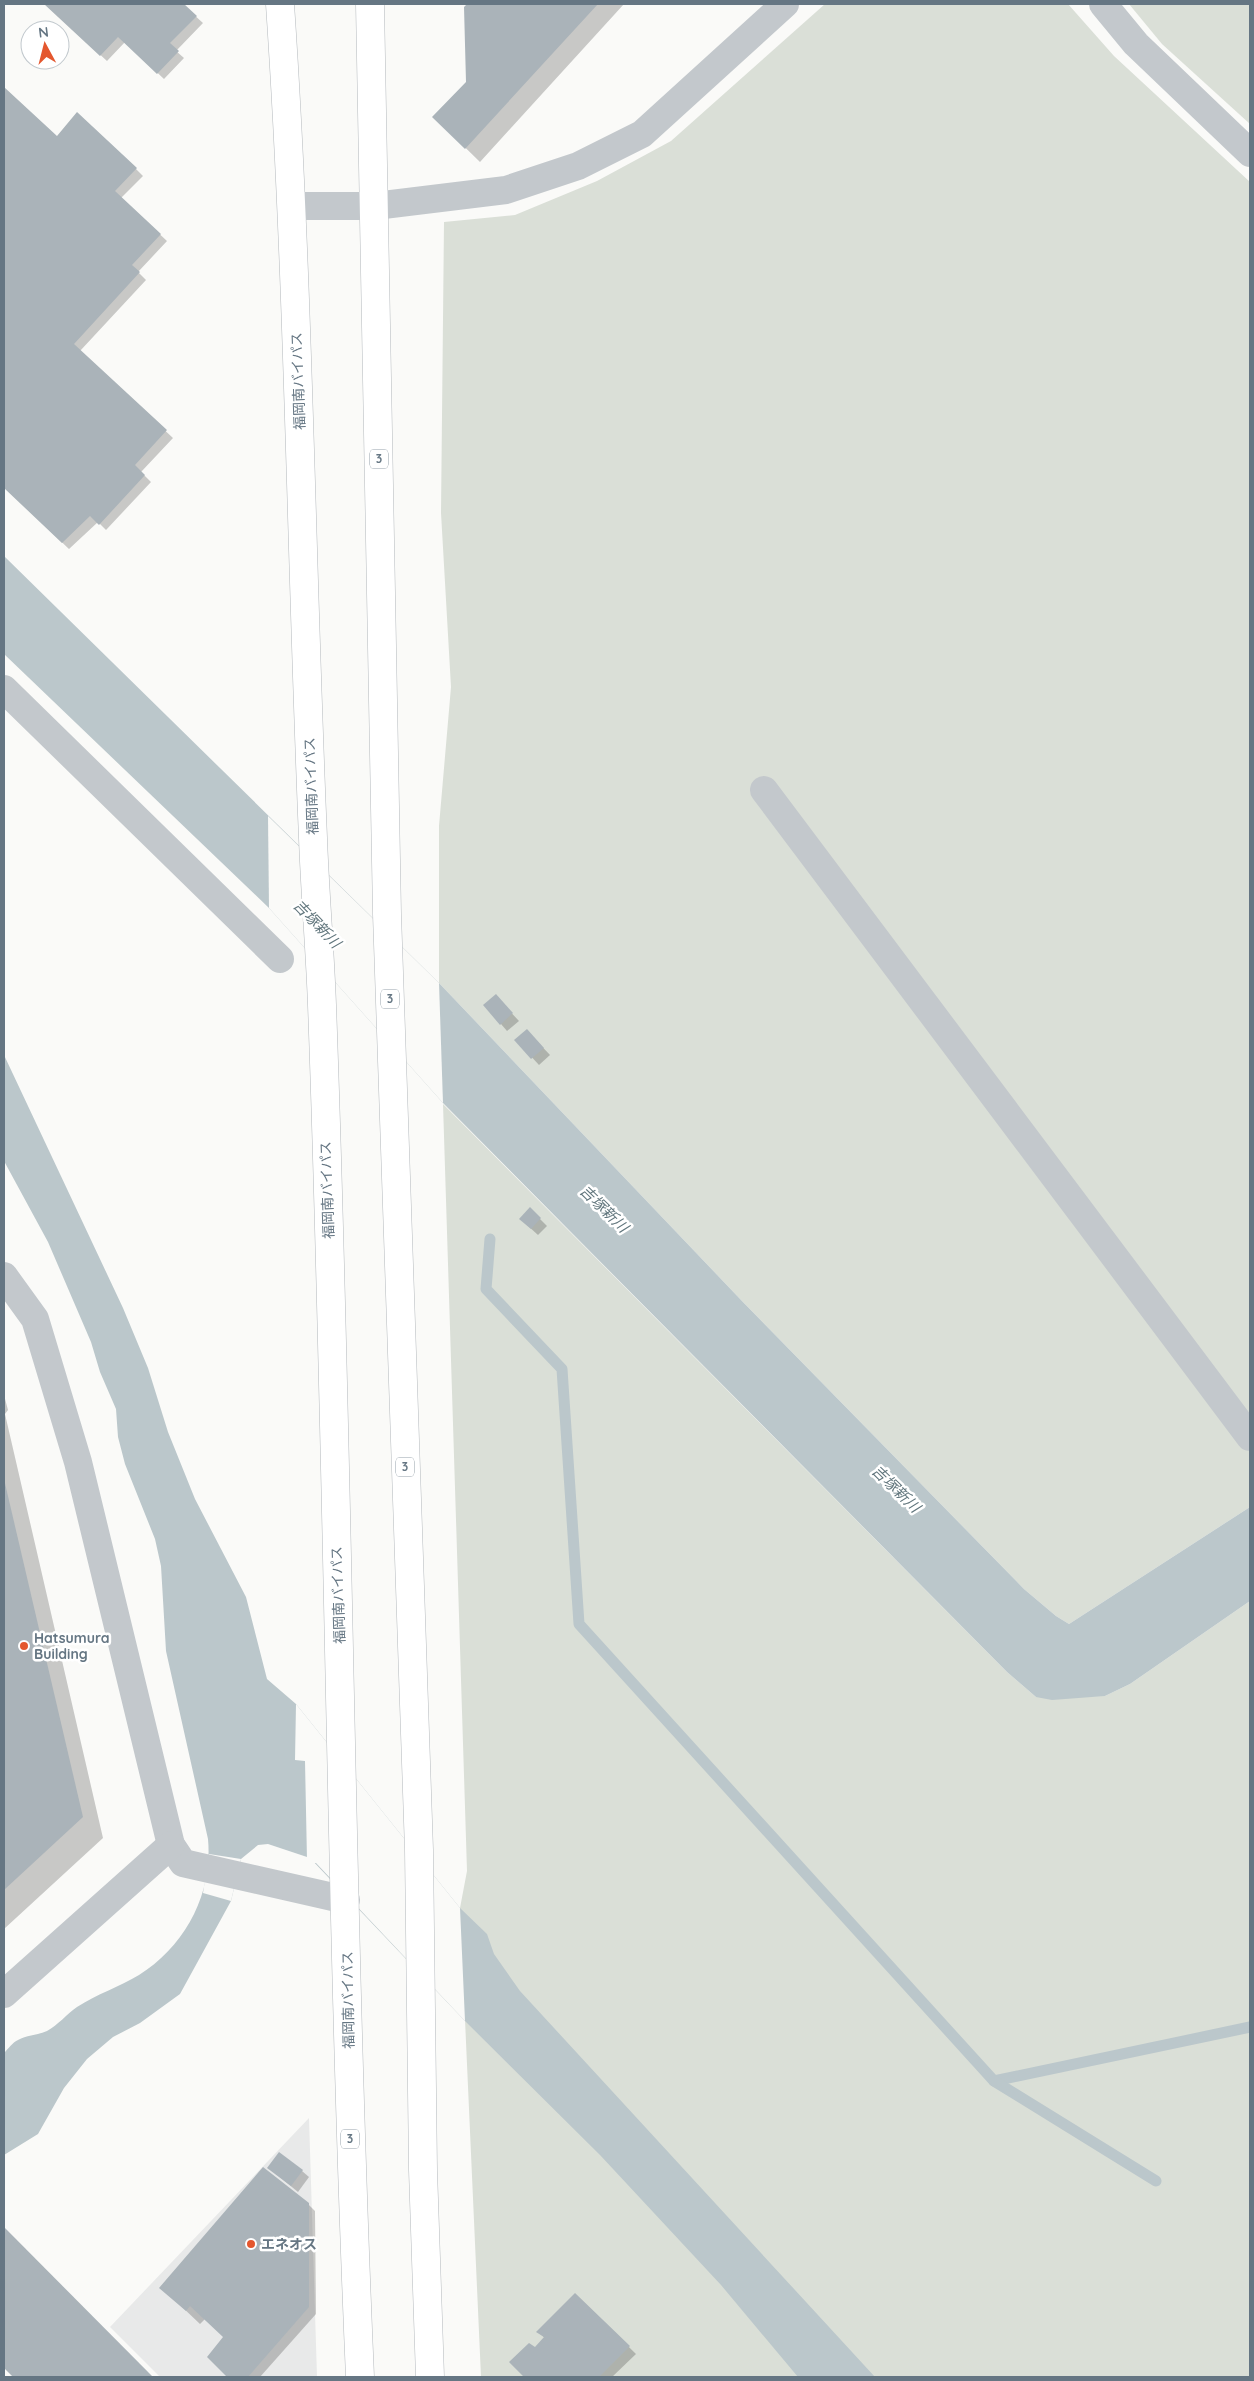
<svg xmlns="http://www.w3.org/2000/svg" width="1254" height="2381" viewBox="0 0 1254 2381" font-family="Quicksand,'Noto Sans JP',sans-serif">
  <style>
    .built { fill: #e8e9e9 }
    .green { fill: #dadfd7 }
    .water { fill: #bbc7cb }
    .pier { fill: #fafaf8 }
    .shadow { fill: #0003 }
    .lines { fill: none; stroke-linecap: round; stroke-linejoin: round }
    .stream { stroke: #bbc7cb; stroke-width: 11 }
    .building { fill: #aab3b9 }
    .highway-casing { stroke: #b4b9bd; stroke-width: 29 }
    .minor { stroke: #c3c8cc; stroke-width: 28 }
    .highway { stroke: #fff; stroke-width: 28 }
    .poi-dot { fill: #e4572e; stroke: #fff; stroke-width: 2 }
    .labels { text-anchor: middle; stroke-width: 5; stroke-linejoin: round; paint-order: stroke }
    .shield { fill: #fff; stroke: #939fa8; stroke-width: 1 }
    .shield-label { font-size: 12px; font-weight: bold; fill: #657683 }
    .street-label { font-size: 14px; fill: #657683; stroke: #fff }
    .poi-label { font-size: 14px; font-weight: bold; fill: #657683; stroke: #fff; text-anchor: start }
    .water-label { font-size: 15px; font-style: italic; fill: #60757c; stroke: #fff }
  </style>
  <rect width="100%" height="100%" fill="#fafaf8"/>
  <path class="built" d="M309 2118 317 2377H160L110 2327Z"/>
  <g class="green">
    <path d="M825 4H1068L1114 56 1250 182V1507L1069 1624 1056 1616 1024 1589 742 1301 439 983V826L451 687 441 513 444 222 515 215 597 181 671 141Z"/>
    <path d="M1129 4H1250V124L1162 44Z"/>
    <path d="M443 1104 1007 1672 1036 1697 1105 1696 1130 1684 1250 1601V2377H481L460 1908 467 1871Z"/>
  </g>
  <g class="water">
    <path d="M4 556 439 983 742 1301 1024 1589 1056 1616 1069 1624 1250 1507V1601L1130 1684 1105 1696 1052 1700 1036 1697 1007 1672 443 1103 269 908 4 654Z"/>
    <path d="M4 1055 123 1308 148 1368 168 1432 195 1499 246 1597 267 1679 296 1704 460 1908 487 1934 494 1954 520 1991 875 2377H798L721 2285 600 2155 465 2021 310 1858 268 1844 258 1845 241 1859 231 1901 180 1994 140 2023 113 2037 87 2059 64 2088 38 2134 4 2155V2053C8 2049 13 2042 18 2040 27 2035 38 2035 47 2031 58 2025 67 2014 77 2007 97 1994 119 1987 139 1975 185 1946 213 1894 208 1839L166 1651 161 1566 155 1539 125 1464 118 1437 116 1409 100 1372 91 1342 48 1242 4 1161Z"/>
  </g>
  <g class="pier">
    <path d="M268 816 439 983 443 1103 269 908Z"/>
    <path d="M296 1704 460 1908 465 2021 316 1863H311L307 1860 305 1761 295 1760Z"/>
    <path d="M209 1854 241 1859 231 1901 203 1893Z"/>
  </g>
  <g class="shadow">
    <path d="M45 4H182L203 23 176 51 184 58 164 79 125 42 107 61Z"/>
    <path d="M468 4H624L480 162 434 117 467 82 465 7Z"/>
    <path d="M4 88 58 138 77 114 136 169 143 176 121 198 167 241 138 272 146 280 80 351 173 438 141 472 151 482 106 530 98 522 69 549 4 487Z"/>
    <path d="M502 1003 519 1021 507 1031 501 1024Z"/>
    <path d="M533 1037 550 1055 539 1065 516 1040Z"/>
    <path d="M530 1209 547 1226 538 1235 527 1225Z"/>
    <path d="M4 1395 8 1410 5 1414 103 1838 4 1929Z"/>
    <path d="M302 2171 309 2177 298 2192 276 2174Z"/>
    <path d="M308 2204 315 2211 316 2314 260 2377H229L208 2357 225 2337 205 2319 200 2324 161 2287Z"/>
    <path d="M4 2229 152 2377H15L4 2366Z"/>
    <path d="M575 2294 636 2354 612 2377H526L511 2362 535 2348 545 2338 538 2332Z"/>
  </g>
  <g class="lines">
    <g class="stream">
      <path d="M490 1239 486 1289 562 1369 579 1624 994 2081 1250 2027"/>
      <path d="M994 2081 1156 2181"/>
    </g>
  </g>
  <g class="building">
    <path d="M44 4H184L197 16 170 43 179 51 157 74 118 37 100 56Z"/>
    <path d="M467 4H598L465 149 432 117 466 82 464 7Z"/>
    <path d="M4 87 57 136 77 112 137 168 115 191 161 234 132 265 140 272 74 344 167 430 135 465 145 475 99 525 90 516 62 543 4 488Z"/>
    <path d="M496 994 513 1013 500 1025 483 1005Z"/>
    <path d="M527 1029 544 1048 531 1059 514 1040Z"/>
    <path d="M530 1207 541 1218 531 1229 519 1219Z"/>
    <path d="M4 1479 83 1817 4 1890Z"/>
    <path d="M279 2152 303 2170 291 2186 267 2168Z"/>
    <path d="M263 2167 309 2203V2307L248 2377H227L207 2357 223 2337 190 2306 186 2311 159 2288Z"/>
    <path d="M4 2227 153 2377H13L4 2368Z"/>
    <path d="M575 2293 630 2346 599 2377H524L509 2362 529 2343 535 2347 544 2337 536 2332Z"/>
  </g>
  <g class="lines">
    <defs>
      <g id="highway">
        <path d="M280 4C299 282 301 560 313 838 315 894 320 950 322 1005 339 1462 340 1920 360 2377"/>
        <path d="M370 4 387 914 419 1850 423 2170 430 2377"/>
      </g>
    </defs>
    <use href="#highway" class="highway-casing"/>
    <g class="minor">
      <path d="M1103 4 1136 44 1250 153"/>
      <path d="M292 206H375L506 190 578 166 642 134 785 4"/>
      <path d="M4 689 280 959"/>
      <path d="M764 790 1250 1437"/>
      <path d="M4 1276 35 1319 78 1462 171 1845 183 1863 346 1900"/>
      <path d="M4 1994 171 1845"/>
    </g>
    <use href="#highway" class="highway"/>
  </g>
  <g class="poi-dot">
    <circle cx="24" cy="1646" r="5"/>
    <circle cx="251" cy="2244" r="5"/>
  </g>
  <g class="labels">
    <g class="shield">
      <rect x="370" y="449.5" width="18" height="19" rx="4"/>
      <rect x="381" y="989.5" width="18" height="19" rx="4"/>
      <rect x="396" y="1457.5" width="18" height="19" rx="4"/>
      <rect x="341" y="2129.5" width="18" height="19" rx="4"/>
    </g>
    <g class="shield-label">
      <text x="379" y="463">3</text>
      <text x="390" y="1003">3</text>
      <text x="405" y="1471">3</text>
      <text x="350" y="2143">3</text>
    </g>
    <g class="street-label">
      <text transform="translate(298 381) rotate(-92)" y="5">福岡南バイパス</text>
      <text transform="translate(311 786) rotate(-92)" y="5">福岡南バイパス</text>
      <text transform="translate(327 1190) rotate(-92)" y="5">福岡南バイパス</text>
      <text transform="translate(338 1595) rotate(-92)" y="5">福岡南バイパス</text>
      <text transform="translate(348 2000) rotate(-91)" y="5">福岡南バイパス</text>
    </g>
    <g class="poi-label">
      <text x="34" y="1643">Hatsumura<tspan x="34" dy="16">Building</tspan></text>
      <text x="261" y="2249">エネオス</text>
    </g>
    <g class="water-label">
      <text transform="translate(317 924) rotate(46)" y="5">吉塚新川</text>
      <text transform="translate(604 1209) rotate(44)" y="5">吉塚新川</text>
      <text transform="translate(896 1489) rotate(44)" y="5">吉塚新川</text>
    </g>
  </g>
  <rect width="1254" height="2381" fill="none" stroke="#657683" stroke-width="10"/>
  <g transform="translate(45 45) rotate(353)"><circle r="24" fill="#ffffff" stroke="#c1c8cd"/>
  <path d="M0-4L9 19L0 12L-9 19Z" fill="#e4572e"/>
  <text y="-8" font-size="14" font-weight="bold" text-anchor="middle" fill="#657683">N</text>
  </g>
</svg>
